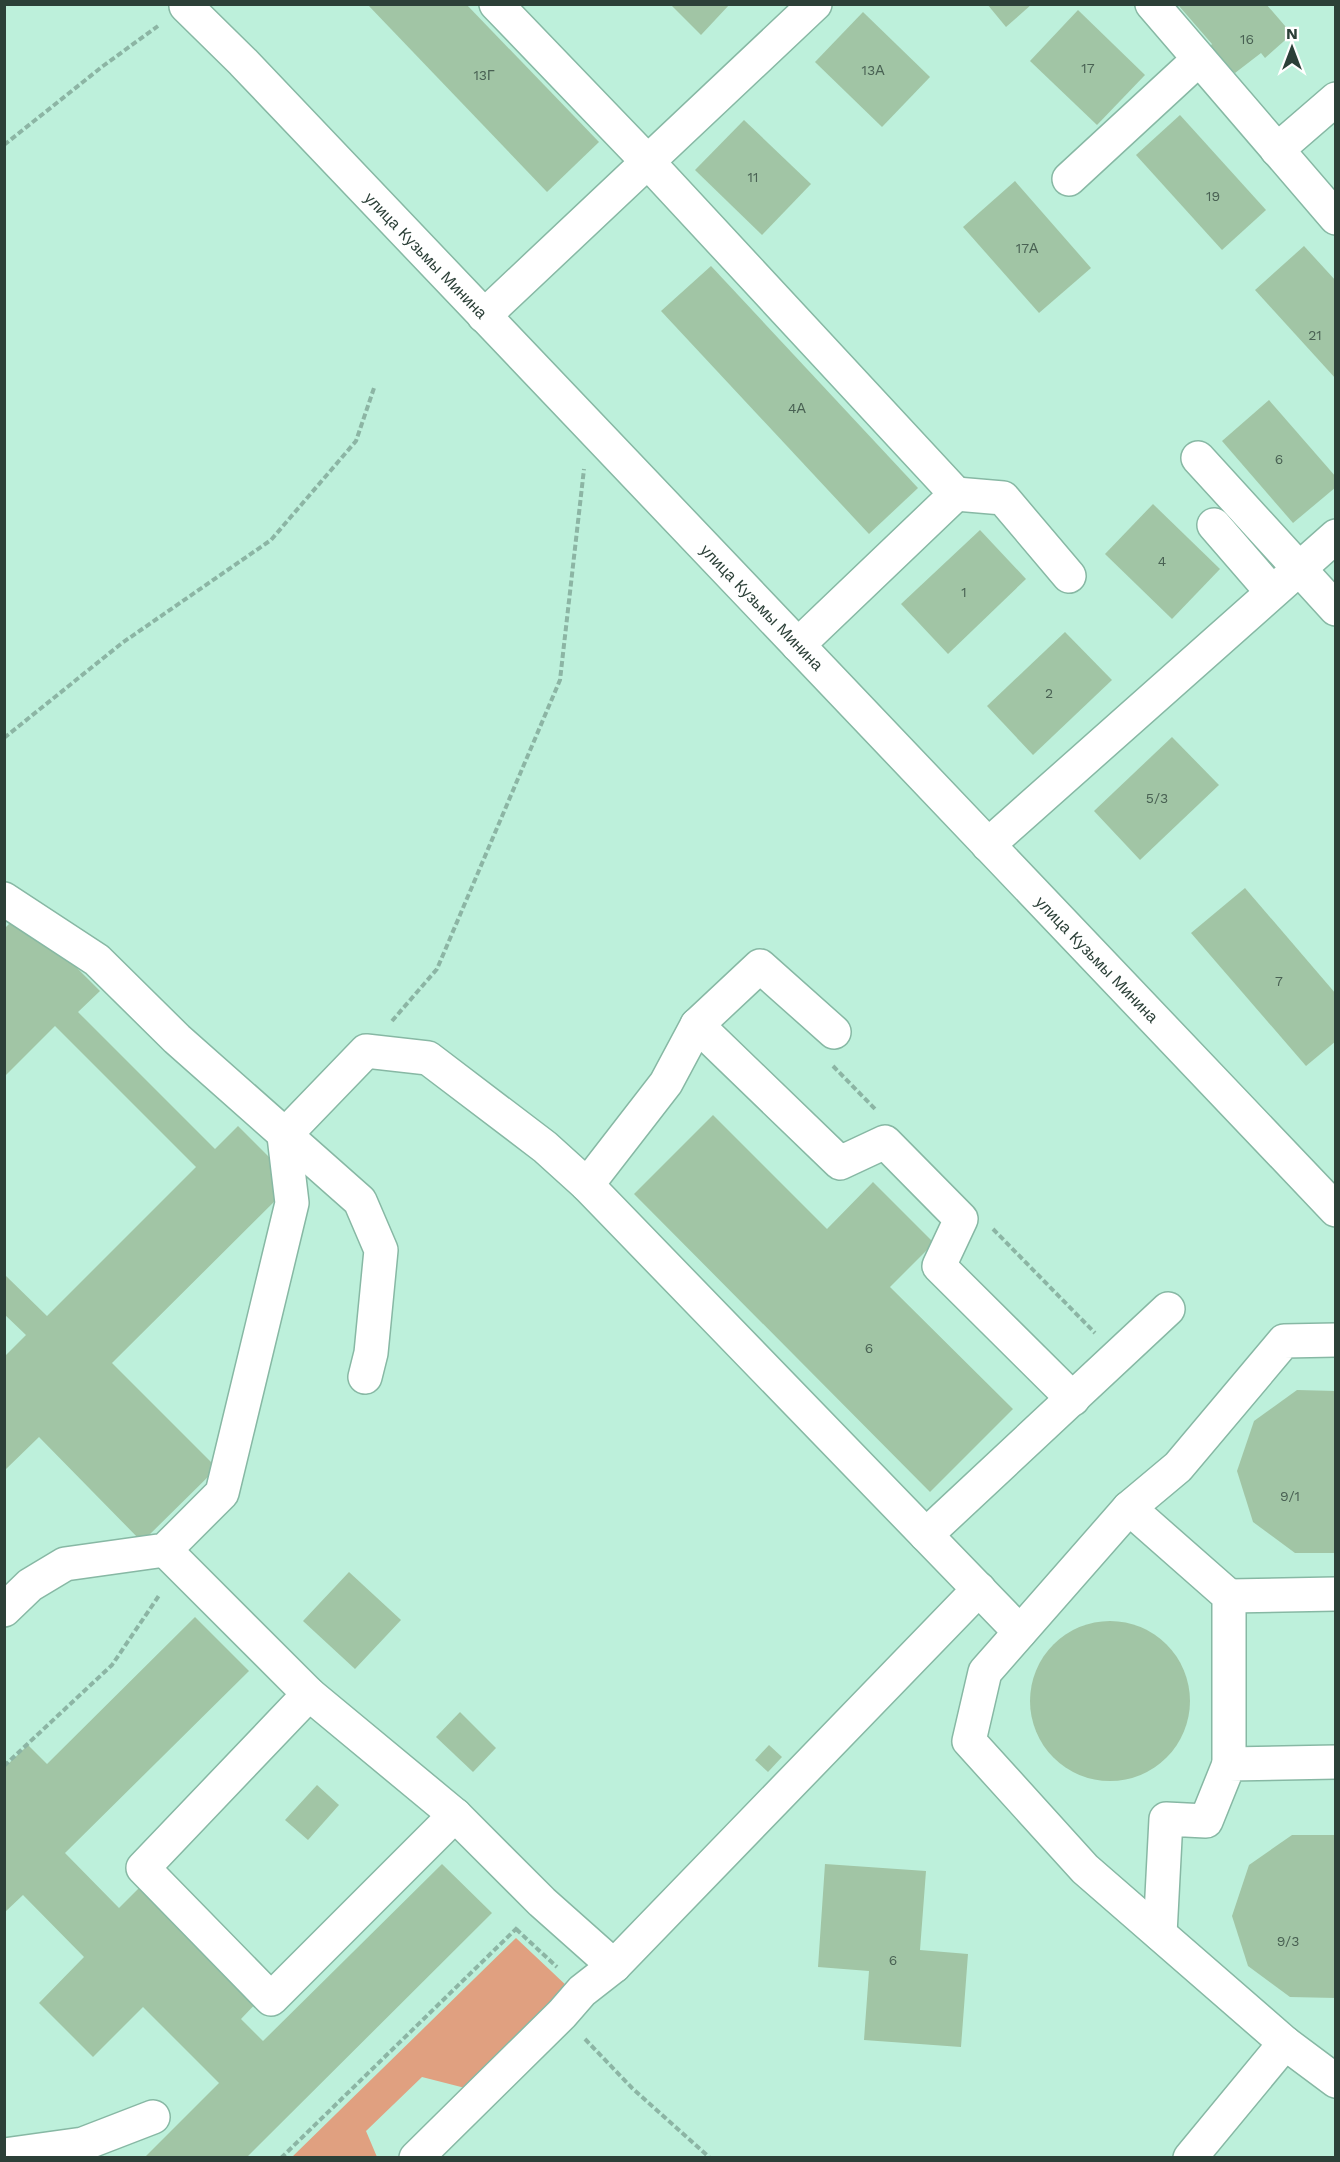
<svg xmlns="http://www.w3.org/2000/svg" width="1340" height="2162" viewBox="0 0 1340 2162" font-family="'Work Sans',sans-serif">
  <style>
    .green { fill: #e0a080 }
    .building { fill: #a1c5a5 }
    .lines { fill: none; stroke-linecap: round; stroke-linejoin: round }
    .minor-casing { stroke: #87b8a4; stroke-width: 36 }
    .path { stroke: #8cb5a4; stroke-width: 4; stroke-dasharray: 6 3; stroke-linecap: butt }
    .minor { stroke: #fff; stroke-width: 33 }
    .labels { text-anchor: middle; stroke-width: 4.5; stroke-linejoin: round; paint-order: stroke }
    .number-label { font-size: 14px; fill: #496153 }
    .street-label { font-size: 16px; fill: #2c4038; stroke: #fff }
  </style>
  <rect width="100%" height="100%" fill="#bdf0db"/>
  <path class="green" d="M516 1938 569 1988 469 2089 422 2077 366 2131 377 2157 291 2158Z"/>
  <g class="building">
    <path d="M367 4H466L599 142 547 192Z"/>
    <path d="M670 4H730L701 35Z"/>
    <path d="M987 4H1032L1006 27Z"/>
    <path d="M1171 4H1266L1292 34 1265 58 1261 53 1235 73 1208 49 1212 44 1179 6 1174 10Z"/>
    <path d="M1078 10 1145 75 1097 125 1030 61Z"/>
    <path d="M863 12 930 77 882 127 815 62Z"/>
    <path d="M1180 115 1266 210 1222 250 1136 155Z"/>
    <path d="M744 120 811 184 762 235 695 170Z"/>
    <path d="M1015 181 1091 268 1039 313 963 227Z"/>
    <path d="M1304 246 1336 281V379L1255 290Z"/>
    <path d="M711 266 918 488 869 534 661 311Z"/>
    <path d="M1269 400 1336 477V487L1293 523 1222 441Z"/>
    <path d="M1153 504 1220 569 1172 619 1105 554Z"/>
    <path d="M980 530 1026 579 948 654 901 604Z"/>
    <path d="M1065 632 1112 680 1033 755 987 706Z"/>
    <path d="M1172 737 1219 785 1140 860 1094 811Z"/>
    <path d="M1245 888 1336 994V1041L1306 1066 1191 933Z"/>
    <path d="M21 912 100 991 78 1012 215 1149 238 1126 294 1182 112 1363 217 1468 142 1542 39 1437 4 1471V1357L26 1335 4 1314V1274L47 1316 196 1167 55 1026 4 1077V929Z"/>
    <path d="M713 1115 827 1229 873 1182 934 1243 890 1287 1013 1409 930 1492 634 1194Z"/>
    <path d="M1297 1390 1336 1391V1553H1295L1253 1522 1237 1471 1254 1421Z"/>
    <path d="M349 1572 401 1620 355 1669 303 1621Z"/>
    <path d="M195 1617 249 1671 65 1853 119 1908 143 1884 259 2000 241 2019 263 2041 442 1864 492 1913 246 2158H144L219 2083 143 2007 93 2057 39 2003 84 1957 23 1895 4 1913V1768L28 1745 47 1764Z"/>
    <circle cx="1110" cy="1701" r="80"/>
    <path d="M460 1712 496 1748 473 1772 436 1737Z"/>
    <path d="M769 1745 782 1757 768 1772 755 1760Z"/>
    <path d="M317 1785 339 1805 308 1840 285 1820Z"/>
    <path d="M1292 1835H1336V1998L1290 1997 1248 1966 1232 1916 1249 1865Z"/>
    <path d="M825 1864 926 1871 920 1950 968 1954 961 2047 864 2040 869 1971 818 1967Z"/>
  </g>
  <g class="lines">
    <defs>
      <g id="minor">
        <path d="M496 4 647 161 956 494 798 645"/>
        <path d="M1152 4 1336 218"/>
        <path d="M186 6 243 62 1336 1210"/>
        <path d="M1277 150 1336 99"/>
        <path d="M1069 179 1199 59"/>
        <path d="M484 316 815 4"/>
        <path d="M1198 458 1336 609"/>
        <path d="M956 494 1003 498 1069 576"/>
        <path d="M1214 525 1272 592"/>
        <path d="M988 845 1336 536"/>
        <path d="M4 899 97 960 177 1039 360 1201 381 1250 371 1353 365 1377"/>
        <path d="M697 1025 840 1163 885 1142 961 1219 939 1266 1073 1399"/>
        <path d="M587 1185 666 1083 697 1025 760 966 834 1032"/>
        <path d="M1129 1508 1229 1596V1764"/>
        <path d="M926 1535 1168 1309"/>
        <path d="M165 1550 309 1694 455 1815 542 1902 614 1966"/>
        <path d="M1229 1596 1336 1594"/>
        <path d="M4 1610 30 1585 65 1564 165 1550 222 1493 292 1203 284 1136 366 1051 428 1058 545 1147 587 1185 1020 1632"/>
        <path d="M309 1694 143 1868 271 1999 455 1815"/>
        <path d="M1160 1934 1166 1819 1206 1821 1229 1764 1336 1762"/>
        <path d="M1285 2043 1085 1869 969 1741 985 1672 1129 1508 1178 1467 1284 1341 1336 1340"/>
        <path d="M4 2155 83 2144 153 2117"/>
        <path d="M416 2158 562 2014 582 1991 614 1966 979 1589"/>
        <path d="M1190 2158 1285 2043 1336 2081"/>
      </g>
    </defs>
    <use href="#minor" class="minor-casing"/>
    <g class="path">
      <path d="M4 145 103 66 158 26"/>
      <path d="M4 738 122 643 271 540 356 441 374 388"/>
      <path d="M392 1021 437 969 560 680 584 469"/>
      <path d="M833 1066 876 1110"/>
      <path d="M993 1229 1095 1333"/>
      <path d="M4 1766 112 1665 160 1594"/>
      <path d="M516 1929 557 1967"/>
      <path d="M585 2039 632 2088 710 2158"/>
      <path d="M281 2158 519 1926"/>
    </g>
    <use href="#minor" class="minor"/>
  </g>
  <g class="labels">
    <g class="number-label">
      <text x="1247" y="44">16</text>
      <text x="1088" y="73">17</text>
      <text x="873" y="75">13А</text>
      <text x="484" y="80">13Г</text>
      <text x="753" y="182">11</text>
      <text x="1213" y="201">19</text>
      <text x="1027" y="253">17А</text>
      <text x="1315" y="340">21</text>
      <text x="797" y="413">4А</text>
      <text x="1279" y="464">6</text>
      <text x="1162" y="566">4</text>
      <text x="964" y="597">1</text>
      <text x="1049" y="698">2</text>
      <text x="1157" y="803">5/3</text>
      <text x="1279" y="986">7</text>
      <text x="869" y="1353">6</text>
      <text x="1290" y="1501">9/1</text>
      <text x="1288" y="1946">9/3</text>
      <text x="893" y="1965">6</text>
    </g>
    <g class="street-label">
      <text transform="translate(426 255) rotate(46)" y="6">улица Кузьмы Минина</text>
      <text transform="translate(762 607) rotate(46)" y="6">улица Кузьмы Минина</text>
      <text transform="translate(1097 959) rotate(46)" y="6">улица Кузьмы Минина</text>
    </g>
  </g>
  <rect width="1340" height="2162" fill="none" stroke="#2c4038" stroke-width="12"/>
  <g transform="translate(1292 48)" stroke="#ffffff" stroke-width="4.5" paint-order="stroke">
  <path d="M0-4.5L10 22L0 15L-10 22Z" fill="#2c4038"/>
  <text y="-9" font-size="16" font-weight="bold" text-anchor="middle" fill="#2c4038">N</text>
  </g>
</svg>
